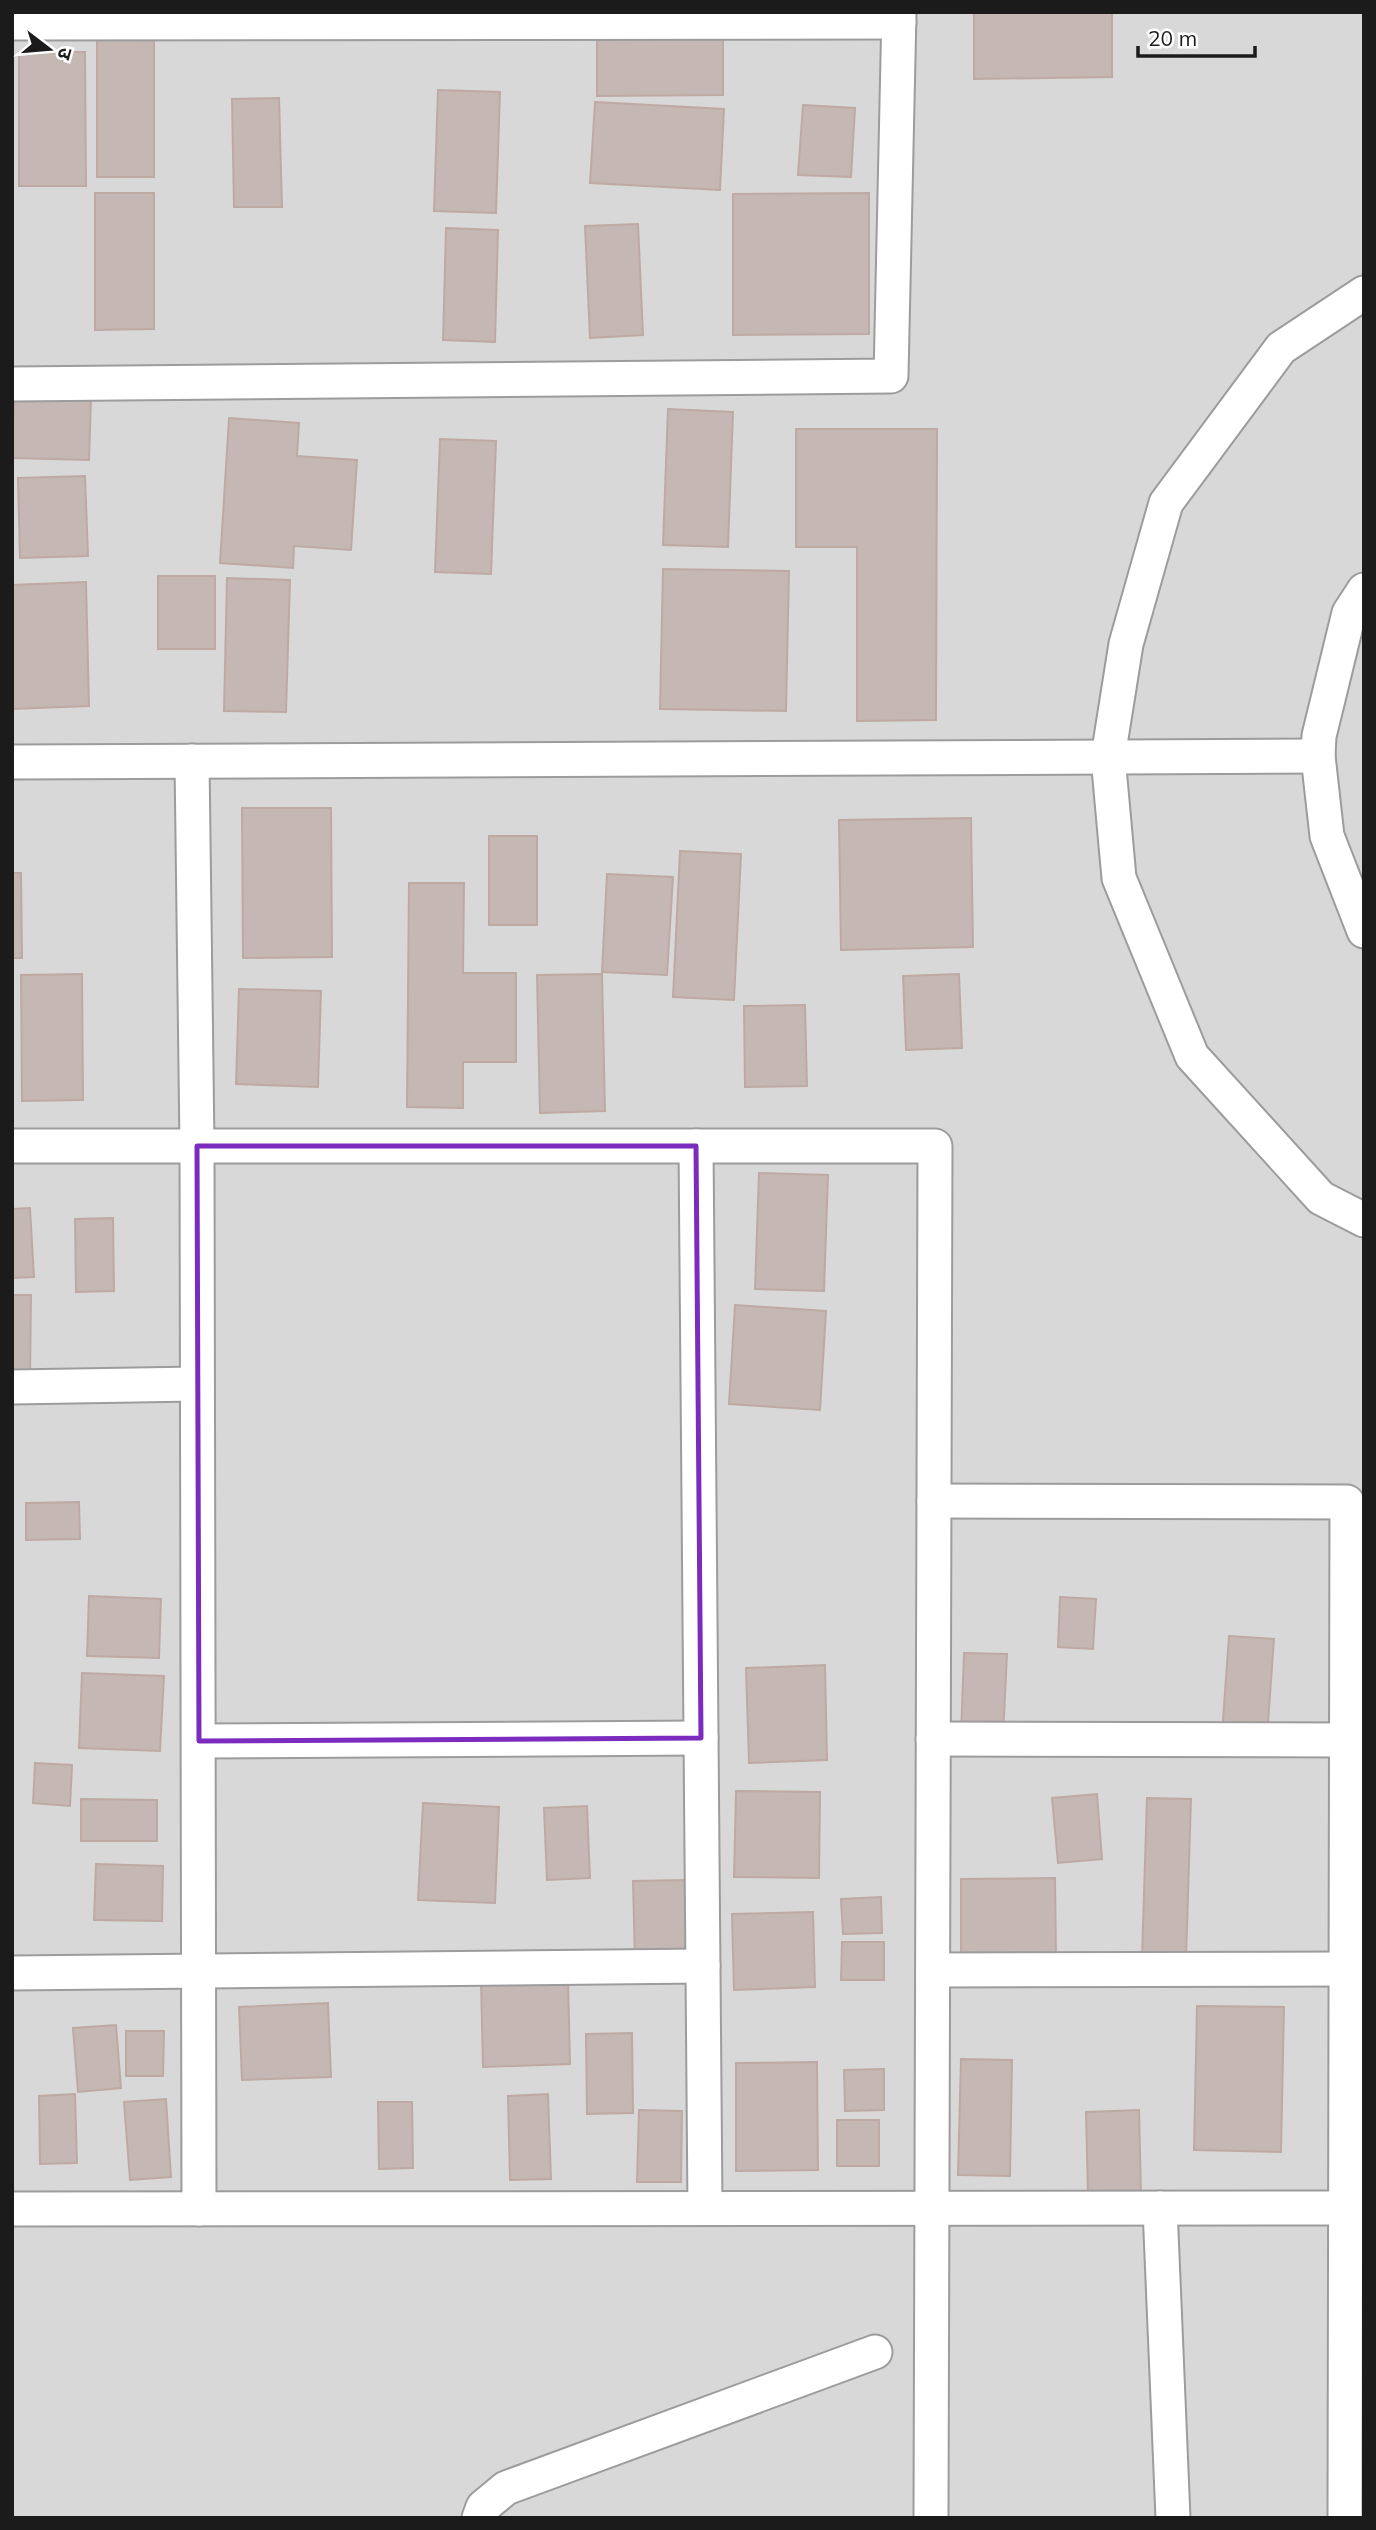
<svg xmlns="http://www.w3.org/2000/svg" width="1376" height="2530" viewBox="0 0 1376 2530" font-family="Mulish,'Noto Sans Devanagari',sans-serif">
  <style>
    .residential { fill: #d9d8d8 }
    .building { fill: #c4b7b4; stroke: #bea9a3; stroke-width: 2 }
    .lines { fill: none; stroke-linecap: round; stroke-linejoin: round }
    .minor-casing { stroke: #9c9c9c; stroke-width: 37 }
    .minor { stroke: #fff; stroke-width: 33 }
    .marked { fill: none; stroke: #7b2cbf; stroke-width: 5; stroke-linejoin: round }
  </style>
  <rect width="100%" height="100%" fill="#ede6e1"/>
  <rect class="residential" x="12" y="12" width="1352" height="2506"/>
  <g class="building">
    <path d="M974 12H1112V77L974 79Z"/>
    <path d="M723 33V95L597 96V34Z"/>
    <rect x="97" y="36" width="57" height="141"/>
    <path d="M19 52H85L86 186H19Z"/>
    <path d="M438 90 500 92 496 213 434 211Z"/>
    <path d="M279 98 282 207H234L232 99Z"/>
    <path d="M595 102 724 109 720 190 590 183Z"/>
    <path d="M803 105 855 108 851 177 798 175Z"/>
    <path d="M95 193H154V329L95 330Z"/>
    <path d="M869 193V334L733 335V194Z"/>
    <path d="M638 224 643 335 590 338 585 226Z"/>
    <path d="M446 228 498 230 495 342 443 340Z"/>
    <path d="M14 398 91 400 89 460 12 458Z"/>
    <path d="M668 409 733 412 728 547 663 545Z"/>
    <path d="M229 418 299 423 297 456 357 460 351 550 294 546 293 568 220 563Z"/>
    <path d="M796 429H937L936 720 857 721V547H796Z"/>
    <path d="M440 439 496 441 491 574 435 572Z"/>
    <path d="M85 476 88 556 20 558 18 478Z"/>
    <path d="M663 569 789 571 786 711 660 709Z"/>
    <rect x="158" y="576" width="57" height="73"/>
    <path d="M227 578 290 580 286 712 224 711Z"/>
    <path d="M86 582 89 706 12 709V585Z"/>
    <path d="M242 808H331L332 957 243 958Z"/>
    <path d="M971 818 973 947 841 950 839 820Z"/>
    <rect x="489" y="836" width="48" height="89"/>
    <path d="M680 851 741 854 734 1000 673 997Z"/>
    <path d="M12 873H21L22 958H12Z"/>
    <path d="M607 874 673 877 667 975 602 972Z"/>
    <path d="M409 883H464L463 973H516V1062H463V1108L407 1107Z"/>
    <path d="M82 974 83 1100 22 1101 21 975Z"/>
    <path d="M602 974 605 1111 540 1113 537 975Z"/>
    <path d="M959 974 962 1048 906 1050 903 976Z"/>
    <path d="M239 989 321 991 318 1087 236 1084Z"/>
    <path d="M805 1005 807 1086 745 1087 744 1006Z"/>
    <path d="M759 1173 828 1175 824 1291 755 1289Z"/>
    <path d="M30 1208 34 1277 12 1278V1209Z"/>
    <path d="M113 1218 114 1291 76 1292 75 1219Z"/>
    <path d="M12 1295H31L30 1379H12Z"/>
    <path d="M735 1305 826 1311 820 1410 729 1404Z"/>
    <path d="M79 1502 80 1539 26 1540V1503Z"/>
    <path d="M89 1596 161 1599 159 1658 87 1656Z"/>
    <path d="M1060 1597 1096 1599 1093 1649 1058 1647Z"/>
    <path d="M1229 1636 1274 1639 1267 1737 1222 1734Z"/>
    <path d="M964 1653 1007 1654 1003 1737 961 1735Z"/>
    <path d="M825 1665 827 1760 749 1763 746 1668Z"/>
    <path d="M82 1673 164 1676 160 1751 79 1748Z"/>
    <path d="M35 1763 72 1765 70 1806 33 1803Z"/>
    <path d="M736 1791 820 1792 819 1878 734 1877Z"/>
    <path d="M1097 1794 1102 1859 1058 1863 1052 1798Z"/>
    <path d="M1147 1798 1191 1799 1186 1959 1142 1958Z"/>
    <path d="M81 1799 157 1800V1841H81Z"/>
    <path d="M423 1803 499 1807 495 1903 418 1900Z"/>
    <path d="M587 1806 590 1878 547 1880 544 1808Z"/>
    <path d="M96 1864 163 1866 162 1921 94 1920Z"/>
    <path d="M1055 1878 1056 1959 961 1961V1879Z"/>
    <path d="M685 1880 688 1960 635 1962 633 1881Z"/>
    <path d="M881 1897 882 1933 843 1934 841 1899Z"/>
    <path d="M813 1912 815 1987 734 1990 732 1914Z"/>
    <path d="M842 1942H884V1980H841Z"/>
    <path d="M568 1979 570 2064 483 2067 481 1981Z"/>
    <path d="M328 2003 331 2077 242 2080 239 2007Z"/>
    <path d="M1197 2006 1284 2007 1281 2152 1194 2150Z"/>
    <path d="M116 2025 121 2088 78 2092 73 2028Z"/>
    <path d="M126 2031H164L163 2076H126Z"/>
    <path d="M632 2033 633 2113 587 2114 586 2034Z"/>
    <path d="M961 2059 1012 2060 1010 2176 958 2175Z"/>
    <path d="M817 2062 818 2170 736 2171V2063Z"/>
    <path d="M884 2069V2110L845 2111 844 2070Z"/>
    <path d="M75 2094 77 2163 40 2164 39 2096Z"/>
    <path d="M548 2094 551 2179 510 2180 508 2096Z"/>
    <path d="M166 2099 171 2177 130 2180 124 2102Z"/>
    <path d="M378 2102H412L413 2168 379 2169Z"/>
    <path d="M639 2110 682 2111 681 2182H637Z"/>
    <path d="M1139 2110 1141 2195 1088 2197 1086 2112Z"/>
    <rect x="837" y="2120" width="42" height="46"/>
  </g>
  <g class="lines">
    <defs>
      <g id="minor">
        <path d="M12 23 899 22"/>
        <path d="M1364 293 1281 348 1166 503 1126 644 1108 757 1119 878 1192 1056 1321 1198 1364 1220"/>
        <path d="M12 384 891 376 899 12"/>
        <path d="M1364 590 1349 613 1319 736 1318 756 1327 836 1364 931"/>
        <path d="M192 761 197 1146 199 2209"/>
        <path d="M12 762 1318 756"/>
        <path d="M12 1146H935L931 2518"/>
        <path d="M696 1146 705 2208"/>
        <path d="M12 1387 197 1384"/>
        <path d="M934 1501 1347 1502 1345 2518"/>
        <path d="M933 1739 1347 1740"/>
        <path d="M199 1741 701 1738"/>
        <path d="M933 1970 1346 1969"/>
        <path d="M12 1973 703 1966"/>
        <path d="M1160 2208 1173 2518"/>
        <path d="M12 2209 1364 2208"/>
        <path d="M479 2518 483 2507 506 2488 875 2352"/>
      </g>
    </defs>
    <use href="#minor" class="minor-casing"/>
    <use href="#minor" class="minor"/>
  </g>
  <path class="marked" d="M197 1146H696L701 1738 199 1741Z"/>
  <rect width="1376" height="2530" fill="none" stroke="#1b1b1b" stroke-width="28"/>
  <g transform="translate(49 49) rotate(106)" stroke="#ffffff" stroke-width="5" paint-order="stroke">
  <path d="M0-5L12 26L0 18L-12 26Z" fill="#1b1b1b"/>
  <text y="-10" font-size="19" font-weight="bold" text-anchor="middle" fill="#1b1b1b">उ</text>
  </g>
  <path d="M1138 46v10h117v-10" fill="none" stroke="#1b1b1b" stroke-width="3.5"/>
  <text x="1148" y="46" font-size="21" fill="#1b1b1b" stroke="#ffffff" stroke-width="5" paint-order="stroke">20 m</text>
</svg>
